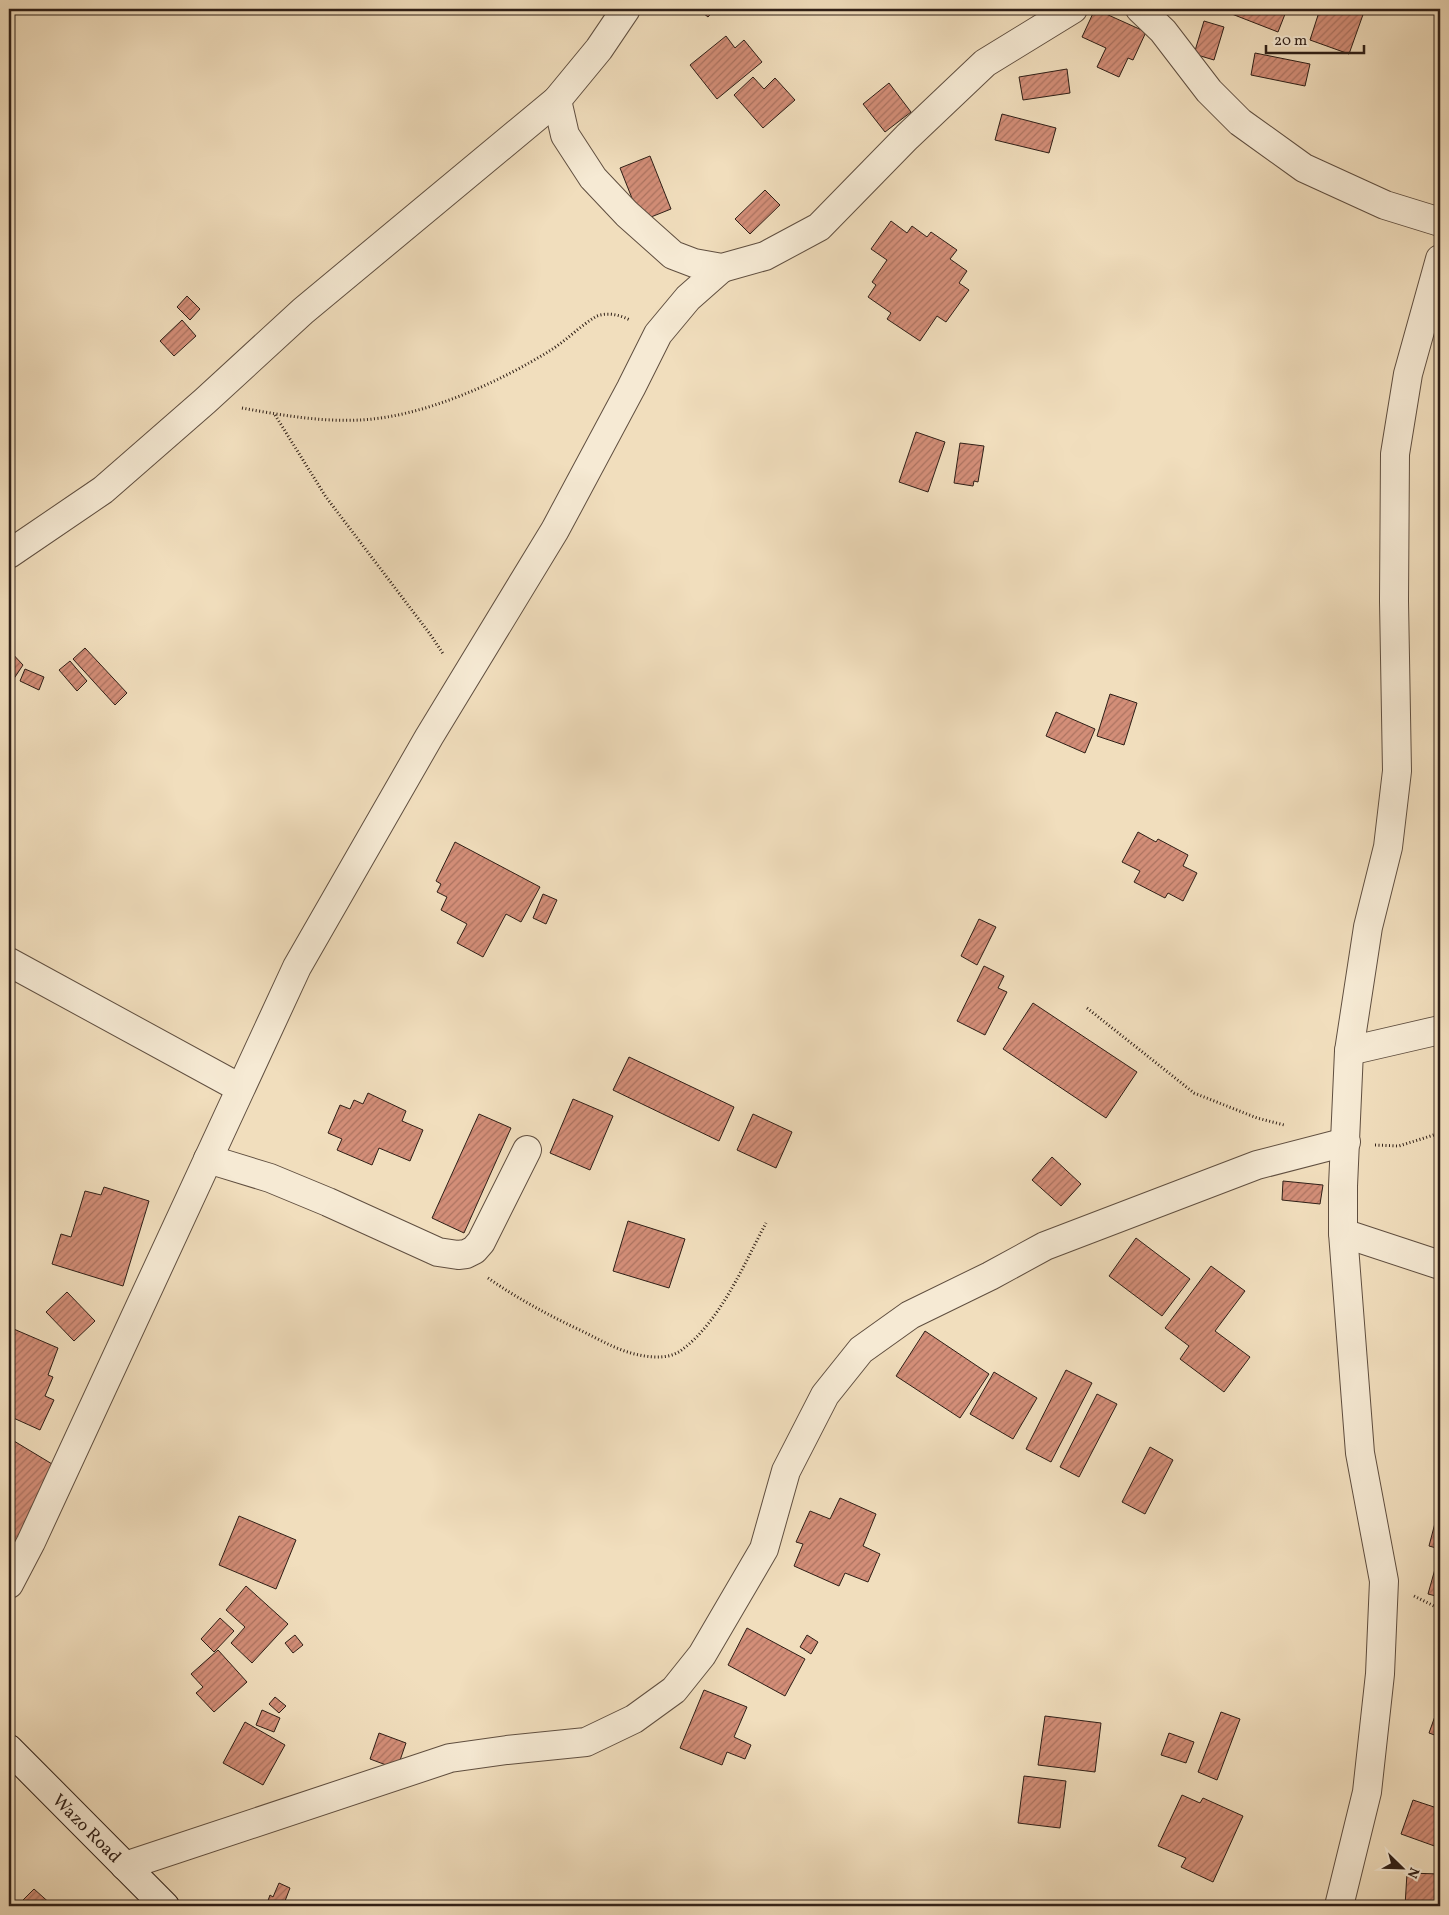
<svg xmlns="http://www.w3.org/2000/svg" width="1449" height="1915" viewBox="0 0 1449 1915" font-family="Vollkorn,serif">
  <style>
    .building { fill: url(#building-hatch); stroke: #2f1f17 }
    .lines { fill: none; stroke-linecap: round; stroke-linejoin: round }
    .minor-casing { stroke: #604f40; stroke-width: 30 }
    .secondary-casing { stroke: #2f1f17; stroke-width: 30 }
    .path { stroke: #2f1f17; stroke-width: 3; stroke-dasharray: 1 2.5; stroke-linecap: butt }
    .minor { stroke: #f6ead4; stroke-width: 28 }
    .secondary { stroke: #f6ead4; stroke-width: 28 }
    .labels { text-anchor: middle; stroke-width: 4; stroke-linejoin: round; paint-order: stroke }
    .street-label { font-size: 18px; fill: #2f1f17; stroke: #f6ead4 }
  </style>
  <defs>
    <pattern id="building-hatch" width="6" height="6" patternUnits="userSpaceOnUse" patternTransform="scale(1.25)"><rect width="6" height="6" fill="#d38e78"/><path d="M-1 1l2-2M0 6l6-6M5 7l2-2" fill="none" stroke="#ac7361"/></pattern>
  </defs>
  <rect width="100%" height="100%" fill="#f1debd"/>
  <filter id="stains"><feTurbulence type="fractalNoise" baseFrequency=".004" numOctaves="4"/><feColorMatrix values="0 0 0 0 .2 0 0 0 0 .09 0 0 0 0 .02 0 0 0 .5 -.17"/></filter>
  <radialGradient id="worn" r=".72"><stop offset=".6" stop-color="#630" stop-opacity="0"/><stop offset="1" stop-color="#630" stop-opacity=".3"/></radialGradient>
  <g class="building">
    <path d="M698 9H715L708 17Z"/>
    <path d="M1095 9 1146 32 1133 60 1128 58 1119 77 1097 67 1106 48 1082 37Z"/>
    <path d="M1219 9H1287L1278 32Z"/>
    <path d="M1320 9H1365L1349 54 1310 40Z"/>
    <path d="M1204 21 1224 27 1214 60 1194 54Z"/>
    <path d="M726 36 735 48 744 40 762 62 717 99 690 65Z"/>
    <path d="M1255 53 1310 64 1305 86 1251 75Z"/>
    <path d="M1067 69 1070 93 1023 100 1019 77Z"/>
    <path d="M753 77 764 89 775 78 795 100 763 128 734 95Z"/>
    <path d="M889 83 911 112 885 132 863 104Z"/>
    <path d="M1002 114 1056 128 1049 153 995 140Z"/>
    <path d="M650 156 671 209 641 221 620 168Z"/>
    <path d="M765 190 780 205 750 234 735 219Z"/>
    <path d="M891 221 907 233 912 226 927 237 931 232 957 250 950 259 967 271 959 283 969 290 946 322 937 316 920 341 887 319 891 313 868 297 876 285 872 282 887 260 871 249Z"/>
    <path d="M187 296 200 309 190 320 177 307Z"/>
    <path d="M182 320 196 336 174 356 160 341Z"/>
    <path d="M916 432 945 442 928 492 899 482Z"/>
    <path d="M960 443 984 446 978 482 974 481 973 486 954 483Z"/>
    <path d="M85 648 127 693 115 705 73 659Z"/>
    <path d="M9 650 23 665 13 680 9 676Z"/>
    <path d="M70 661 87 681 77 691 59 670Z"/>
    <path d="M25 669 44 677 39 690 20 681Z"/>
    <path d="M1110 694 1137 703 1124 745 1097 736Z"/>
    <path d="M1056 712 1095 729 1085 753 1046 736Z"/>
    <path d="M1138 832 1156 842 1158 839 1188 855 1183 866 1197 873 1183 901 1168 893 1165 898 1134 882 1140 871 1122 862Z"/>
    <path d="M455 842 540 887 521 922 506 914 483 957 457 943 467 924 441 910 447 897 437 892 441 884 436 881Z"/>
    <path d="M543 894 557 900 546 924 533 918Z"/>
    <path d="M979 919 996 927 977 965 961 956Z"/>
    <path d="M984 966 1004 976 998 988 1007 992 985 1035 957 1021Z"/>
    <path d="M1033 1003 1137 1072 1106 1118 1003 1049Z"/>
    <path d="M629 1057 734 1107 719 1141 613 1090Z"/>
    <path d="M368 1093 406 1111 402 1121 423 1130 410 1161 379 1148 372 1165 337 1150 342 1139 328 1133 340 1105 350 1109 354 1100 363 1104Z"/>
    <path d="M573 1099 613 1116 590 1170 550 1153Z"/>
    <path d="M479 1114 511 1128 464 1233 432 1218Z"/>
    <path d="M753 1114 792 1132 776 1168 737 1150Z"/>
    <path d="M1052 1157 1081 1184 1061 1206 1032 1180Z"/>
    <path d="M1283 1181 1323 1185 1320 1204 1282 1200Z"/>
    <path d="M104 1187 149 1201 123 1286 52 1264 61 1234 71 1237 85 1191 101 1195Z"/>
    <path d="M628 1221 685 1239 669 1288 613 1271Z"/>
    <path d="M1136 1238 1190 1279 1162 1316 1109 1276Z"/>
    <path d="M1211 1266 1245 1291 1215 1331 1250 1357 1224 1392 1180 1359 1189 1346 1165 1328Z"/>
    <path d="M67 1292 95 1321 74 1341 46 1312Z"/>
    <path d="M9 1327 58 1348 48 1375 53 1377 45 1396 54 1400 40 1430 9 1416 13 1406 9 1404Z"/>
    <path d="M925 1331 989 1374 960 1418 896 1376Z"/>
    <path d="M1066 1370 1092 1383 1051 1462 1026 1449Z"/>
    <path d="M994 1372 1037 1398 1013 1439 970 1414Z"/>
    <path d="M1097 1394 1117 1404 1079 1477 1060 1467Z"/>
    <path d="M9 1438 62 1470 9 1557Z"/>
    <path d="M1150 1447 1173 1460 1145 1514 1122 1502Z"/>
    <path d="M840 1498 876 1514 863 1546 880 1554 868 1582 845 1573 839 1586 794 1566 803 1544 796 1542 810 1511 830 1519Z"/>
    <path d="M1440 1504V1549L1429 1546Z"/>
    <path d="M239 1516 296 1540 276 1589 219 1565Z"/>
    <path d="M1435 1569 1440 1571V1597L1428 1594Z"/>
    <path d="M246 1586 288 1624 252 1663 231 1643 245 1627 226 1610Z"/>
    <path d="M220 1618 234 1631 214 1652 201 1639Z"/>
    <path d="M747 1628 805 1659 785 1696 728 1665Z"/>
    <path d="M295 1635 303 1645 293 1653 285 1643Z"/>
    <path d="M807 1635 818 1642 811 1654 800 1647Z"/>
    <path d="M218 1650 247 1682 214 1712 196 1693 203 1687 191 1674Z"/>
    <path d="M704 1690 747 1707 734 1737 751 1745 745 1759 727 1752 722 1765 680 1748Z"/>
    <path d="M275 1697 286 1706 279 1713 269 1704Z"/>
    <path d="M1440 1702V1737L1429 1733Z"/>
    <path d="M262 1710 280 1718 274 1732 256 1725Z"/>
    <path d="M1221 1712 1240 1719 1217 1780 1198 1772Z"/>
    <path d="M1045 1716 1101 1723 1095 1772 1038 1765Z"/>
    <path d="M245 1722 285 1745 263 1785 223 1763Z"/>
    <path d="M379 1733 406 1743 397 1769 370 1759Z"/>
    <path d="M1169 1733 1194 1742 1186 1763 1161 1755Z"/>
    <path d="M1024 1776 1066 1781 1060 1828 1018 1823Z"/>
    <path d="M1182 1795 1200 1803 1203 1798 1243 1816 1213 1882 1181 1867 1186 1858 1158 1846Z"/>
    <path d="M1413 1800 1440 1809V1848L1401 1834Z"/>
    <path d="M1407 1873 1440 1874V1906H1405Z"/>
    <path d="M279 1883 290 1888 285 1901 297 1906H266L270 1895 273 1897Z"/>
    <path d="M34 1889 53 1906H24L20 1903Z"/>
  </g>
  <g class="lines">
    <defs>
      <g id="minor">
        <path d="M1140 9 1163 31 1209 91 1240 122 1304 168 1385 205 1440 222"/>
        <path d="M557 100 565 135 593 178 627 214 673 255 694 263 722 268 765 256 819 227 907 137 985 63 1073 9"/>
        <path d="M9 554 103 490 205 401 303 311 557 100 599 49 626 9"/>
        <path d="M9 962 240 1088"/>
        <path d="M1349 1051 1440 1030"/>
        <path d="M208 1159 270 1178 328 1202 438 1252 458 1255 466 1254 474 1250 481 1242 527 1150"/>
        <path d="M1343 1233 1440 1265"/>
        <path d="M9 1584 31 1542 297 967 429 737 555 530 631 388 658 334 688 298 722 268"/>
        <path d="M125 1866 450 1758 507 1750 586 1742 634 1719 674 1690 702 1655 764 1549 786 1471 825 1395 861 1350 910 1315 990 1276 1045 1246 1257 1165 1346 1142"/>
        <path d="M1339 1906 1367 1792 1380 1674 1384 1581 1360 1453 1343 1233V1186L1349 1051 1368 927 1388 847 1397 771 1394 601 1395 454 1408 374 1440 259"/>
      </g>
      <path id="secondary" d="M9 1749 165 1906"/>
    </defs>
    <use href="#minor" class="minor-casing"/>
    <use href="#secondary" class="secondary-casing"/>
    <g class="path">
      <path d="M242 408C280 415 321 422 360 420 423 417 498 383 551 350 567 340 581 325 597 316 608 312 620 315 630 320"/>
      <path d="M275 415 326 497 430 634 444 655"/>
      <path d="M1087 1008 1194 1093 1257 1118 1284 1125"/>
      <path d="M1375 1145 1399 1146 1440 1133"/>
      <path d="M488 1278C518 1299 550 1316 584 1332 602 1341 619 1351 639 1355 654 1358 671 1359 683 1349 721 1320 744 1264 766 1223"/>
      <path d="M1414 1596 1440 1609"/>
    </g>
    <use href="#minor" class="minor"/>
    <use href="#secondary" class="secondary"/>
  </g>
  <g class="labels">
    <g class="street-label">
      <text transform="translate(87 1828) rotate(45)" y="6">Wazo Road</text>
    </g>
  </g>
  <rect width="1449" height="1915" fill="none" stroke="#f1debd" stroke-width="30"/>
  <rect x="10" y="10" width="1429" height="1895" fill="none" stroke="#2f1f17" stroke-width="2.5"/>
  <rect x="15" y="15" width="1419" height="1885" fill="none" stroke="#2f1f17"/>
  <g transform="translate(1402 1868) rotate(113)" stroke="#f6ead4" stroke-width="4" paint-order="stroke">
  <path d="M0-4L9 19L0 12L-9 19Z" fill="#2f1f17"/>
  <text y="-8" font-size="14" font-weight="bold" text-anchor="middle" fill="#2f1f17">N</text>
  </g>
  <path d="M1266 45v8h98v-8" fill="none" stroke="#2f1f17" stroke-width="2.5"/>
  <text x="1274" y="45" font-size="15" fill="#2f1f17" stroke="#f6ead4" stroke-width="4" paint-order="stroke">20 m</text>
  <rect width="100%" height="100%" filter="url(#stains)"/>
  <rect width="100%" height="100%" fill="url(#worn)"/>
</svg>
